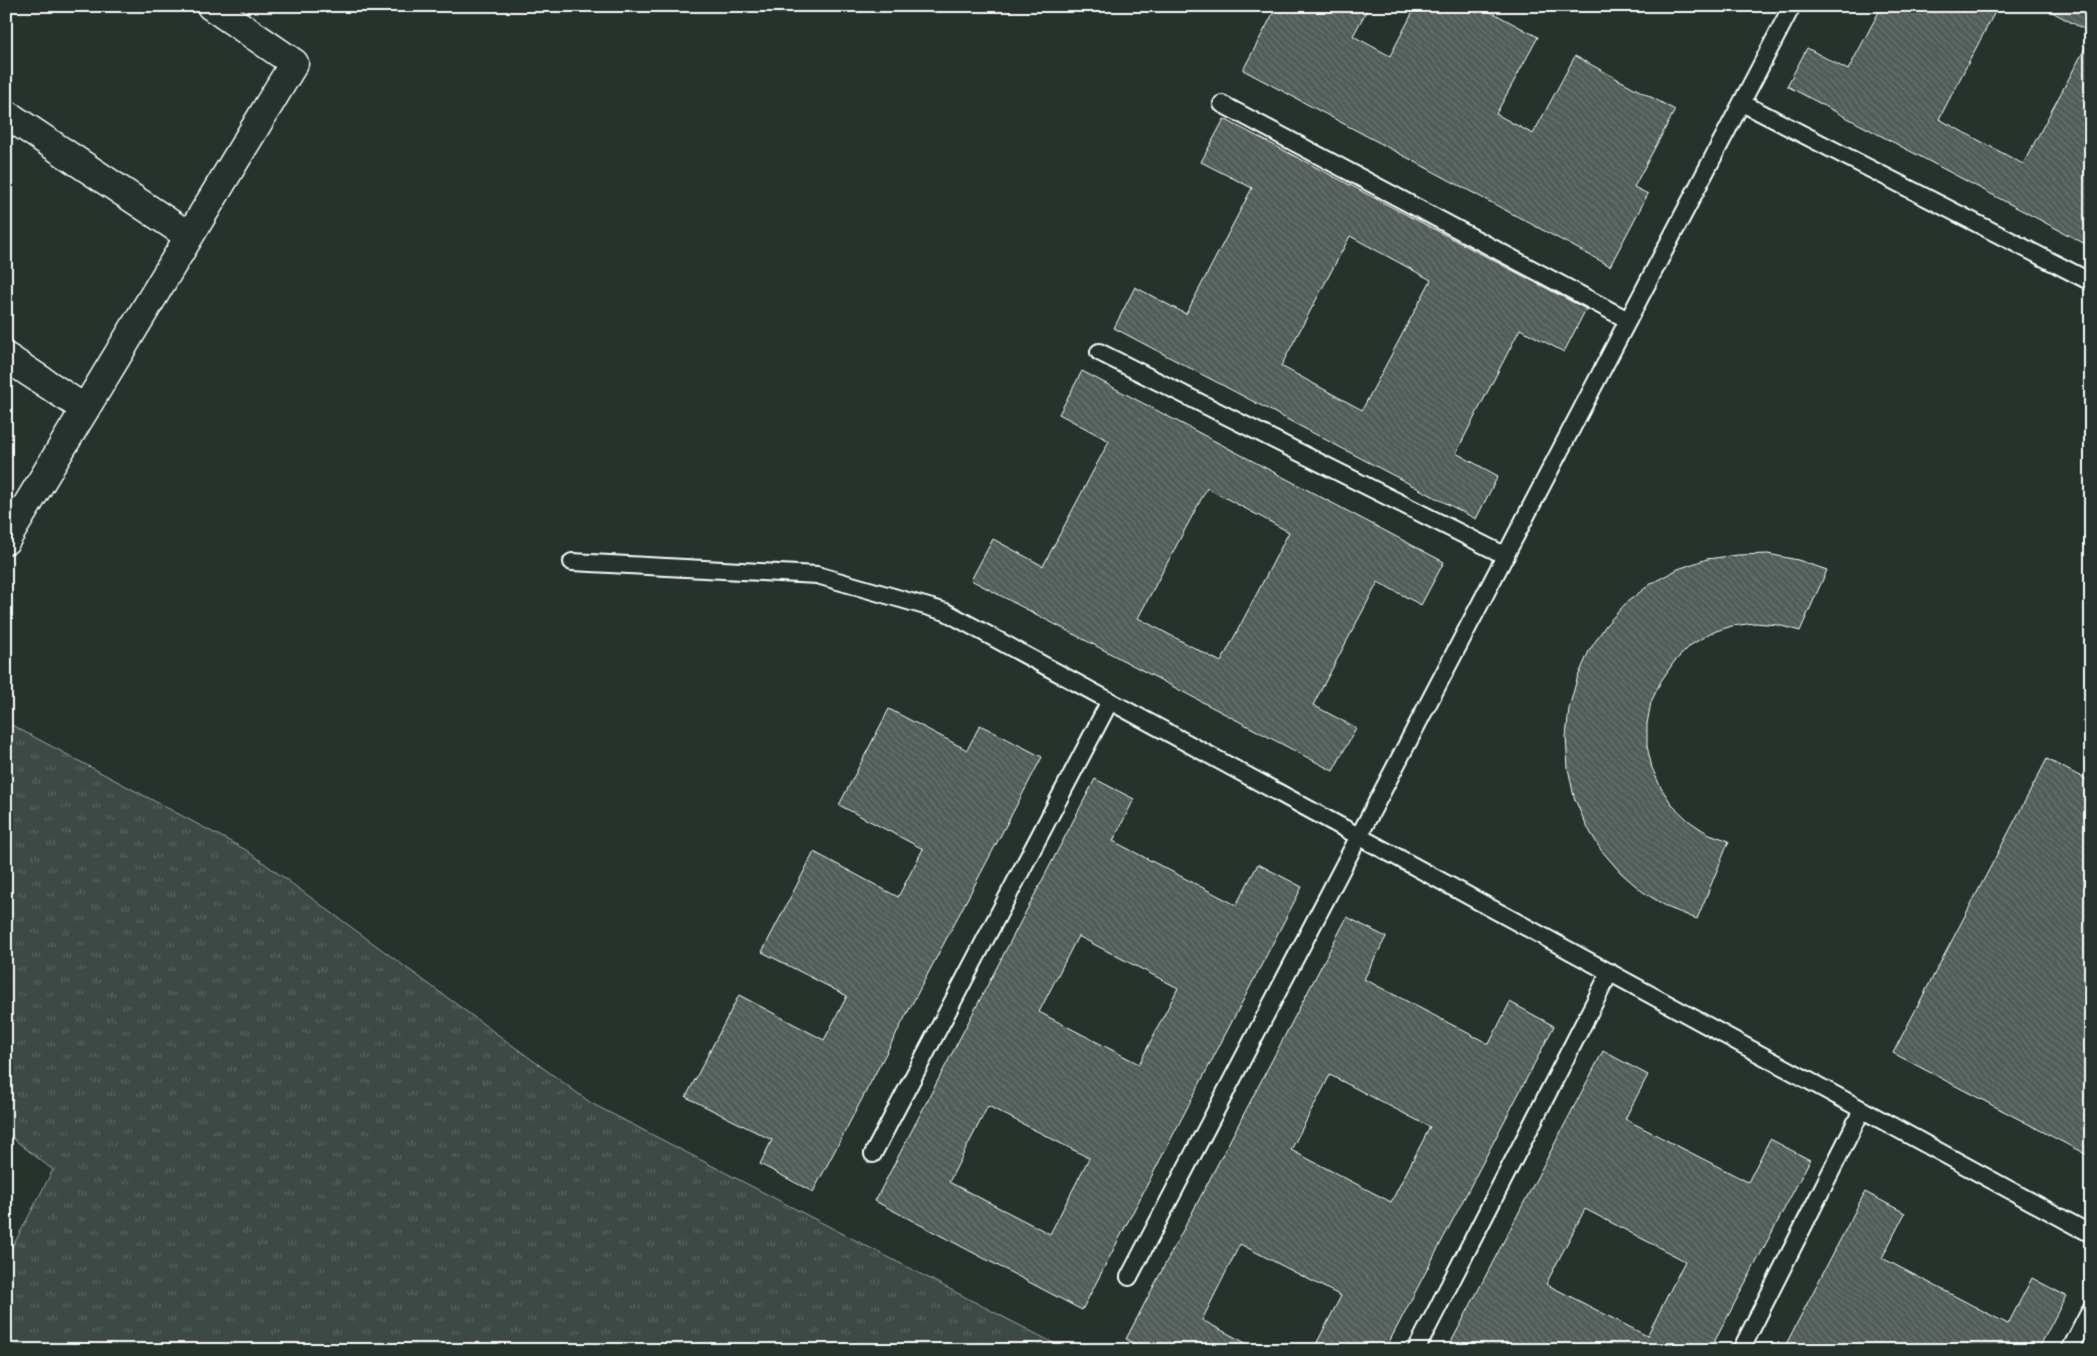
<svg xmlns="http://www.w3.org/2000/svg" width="2097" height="1356" viewBox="0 0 2097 1356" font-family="'Playpen Sans',sans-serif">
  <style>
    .grass { fill: url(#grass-tufts); stroke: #9ea4a2 }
    .building { fill: url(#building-back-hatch); stroke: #fff; fill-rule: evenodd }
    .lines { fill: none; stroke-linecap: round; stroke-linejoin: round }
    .service-casing { stroke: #fff; stroke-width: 20 }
    .minor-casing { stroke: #fff; stroke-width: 31 }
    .service { stroke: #26332d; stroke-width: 16 }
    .minor { stroke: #26332d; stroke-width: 28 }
  </style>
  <defs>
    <pattern id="grass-tufts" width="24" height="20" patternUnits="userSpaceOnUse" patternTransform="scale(1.25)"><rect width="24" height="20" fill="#3e4944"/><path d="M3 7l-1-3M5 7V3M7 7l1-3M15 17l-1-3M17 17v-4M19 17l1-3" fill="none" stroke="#5b6460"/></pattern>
    <pattern id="building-back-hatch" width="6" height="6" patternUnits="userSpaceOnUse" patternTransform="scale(1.25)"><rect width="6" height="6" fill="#515c57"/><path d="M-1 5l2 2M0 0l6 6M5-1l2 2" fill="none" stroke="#6b7470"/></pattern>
  </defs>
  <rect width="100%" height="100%" fill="#26332d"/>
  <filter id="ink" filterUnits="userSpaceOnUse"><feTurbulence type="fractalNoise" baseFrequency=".02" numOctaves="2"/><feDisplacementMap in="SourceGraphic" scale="10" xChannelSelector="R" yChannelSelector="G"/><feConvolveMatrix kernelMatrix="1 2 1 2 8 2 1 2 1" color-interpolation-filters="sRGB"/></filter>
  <g filter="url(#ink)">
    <path class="grass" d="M6 722 246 850 591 1103 1067 1350H6V1259L53 1170 6 1133Z"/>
    <g class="building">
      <path d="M1277 6H1369L1353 36 1390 56 1416 6H1480L1538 37 1496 114 1533 134 1575 56 1675 110 1634 187 1648 194 1610 266 1243 70Z"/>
      <path d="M1882 6H1998L1939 119 2023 164 2091 37V247L1787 86 1807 48 1848 70Z"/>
      <path d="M2041 6H2091V33Z"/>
      <path d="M1224 119 1586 309 1564 352 1520 329 1456 453 1498 476 1476 519 1114 328 1135 287 1186 314 1252 188 1201 162ZM1350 236 1431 280 1362 410 1281 366Z"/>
      <path d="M1082 371 1444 562 1421 605 1378 582 1313 705 1356 728 1333 771 971 580 993 539 1043 566 1109 441 1059 414ZM1207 488 1289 532 1221 662 1138 618Z"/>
      <path d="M1768 554 1798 560 1827 570 1800 631 1778 625 1755 623 1732 626 1710 633 1691 645 1674 662 1661 681 1651 702 1647 724V746L1652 768 1661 788 1673 806 1689 821 1707 833 1729 841 1697 919 1669 908 1643 892 1621 873 1601 850 1586 825 1574 797 1568 768 1566 737 1569 708 1577 679 1589 651 1606 625 1627 602 1652 583 1678 569 1707 559 1738 555Z"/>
      <path d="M889 709 967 750 980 725 1042 757 813 1192 760 1164 772 1140 686 1097 739 995 824 1040 847 996 762 952 814 852 898 897 923 849 839 805Z"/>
      <path d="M2047 759 2091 782V1157L1893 1053Z"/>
      <path d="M1095 779 1134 799 1113 841 1236 905 1258 864 1302 887 1082 1310 875 1201ZM1078 936 1178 988 1139 1064 1039 1012ZM988 1106 1089 1158 1050 1234 949 1182Z"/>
      <path d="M1347 917 1386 937 1364 979 1489 1044 1510 1002 1554 1026 1385 1350H1313L1341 1296 1240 1244 1202 1320 1259 1350H1146L1126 1339ZM1330 1075 1430 1127 1391 1202 1291 1150Z"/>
      <path d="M1603 1051 1648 1075 1625 1119 1748 1182 1770 1139 1810 1160 1710 1350H1447ZM1585 1209 1685 1261 1647 1336 1546 1284Z"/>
      <path d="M1865 1192 1905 1213 1882 1258 2008 1324 2032 1278 2066 1296 2038 1350H1783Z"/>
    </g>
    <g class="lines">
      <defs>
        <g id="service">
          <path d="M1742 103 2091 282"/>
          <path d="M1222 104 1628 320"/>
          <path d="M1099 352 1506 556"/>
          <path d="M572 562 817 575 946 612 2091 1234"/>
          <path d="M873 1154 1110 701"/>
          <path d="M1129 1277 1792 6"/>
          <path d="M1416 1350 1610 972"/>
          <path d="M1741 1350 1862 1110"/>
          <path d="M2070 1350 2091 1309"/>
        </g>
        <g id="minor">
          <path d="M6 114 189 236"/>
          <path d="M6 357 85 409"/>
          <path d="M6 540 294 63 211 6"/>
        </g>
      </defs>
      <use href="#service" class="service-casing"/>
      <use href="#minor" class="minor-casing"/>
      <use href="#service" class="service"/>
      <use href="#minor" class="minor"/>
    </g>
  </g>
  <rect width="2097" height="1356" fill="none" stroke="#26332d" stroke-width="25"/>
  <rect x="12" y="12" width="2072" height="1331" fill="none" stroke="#fff" stroke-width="2" filter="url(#ink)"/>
</svg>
